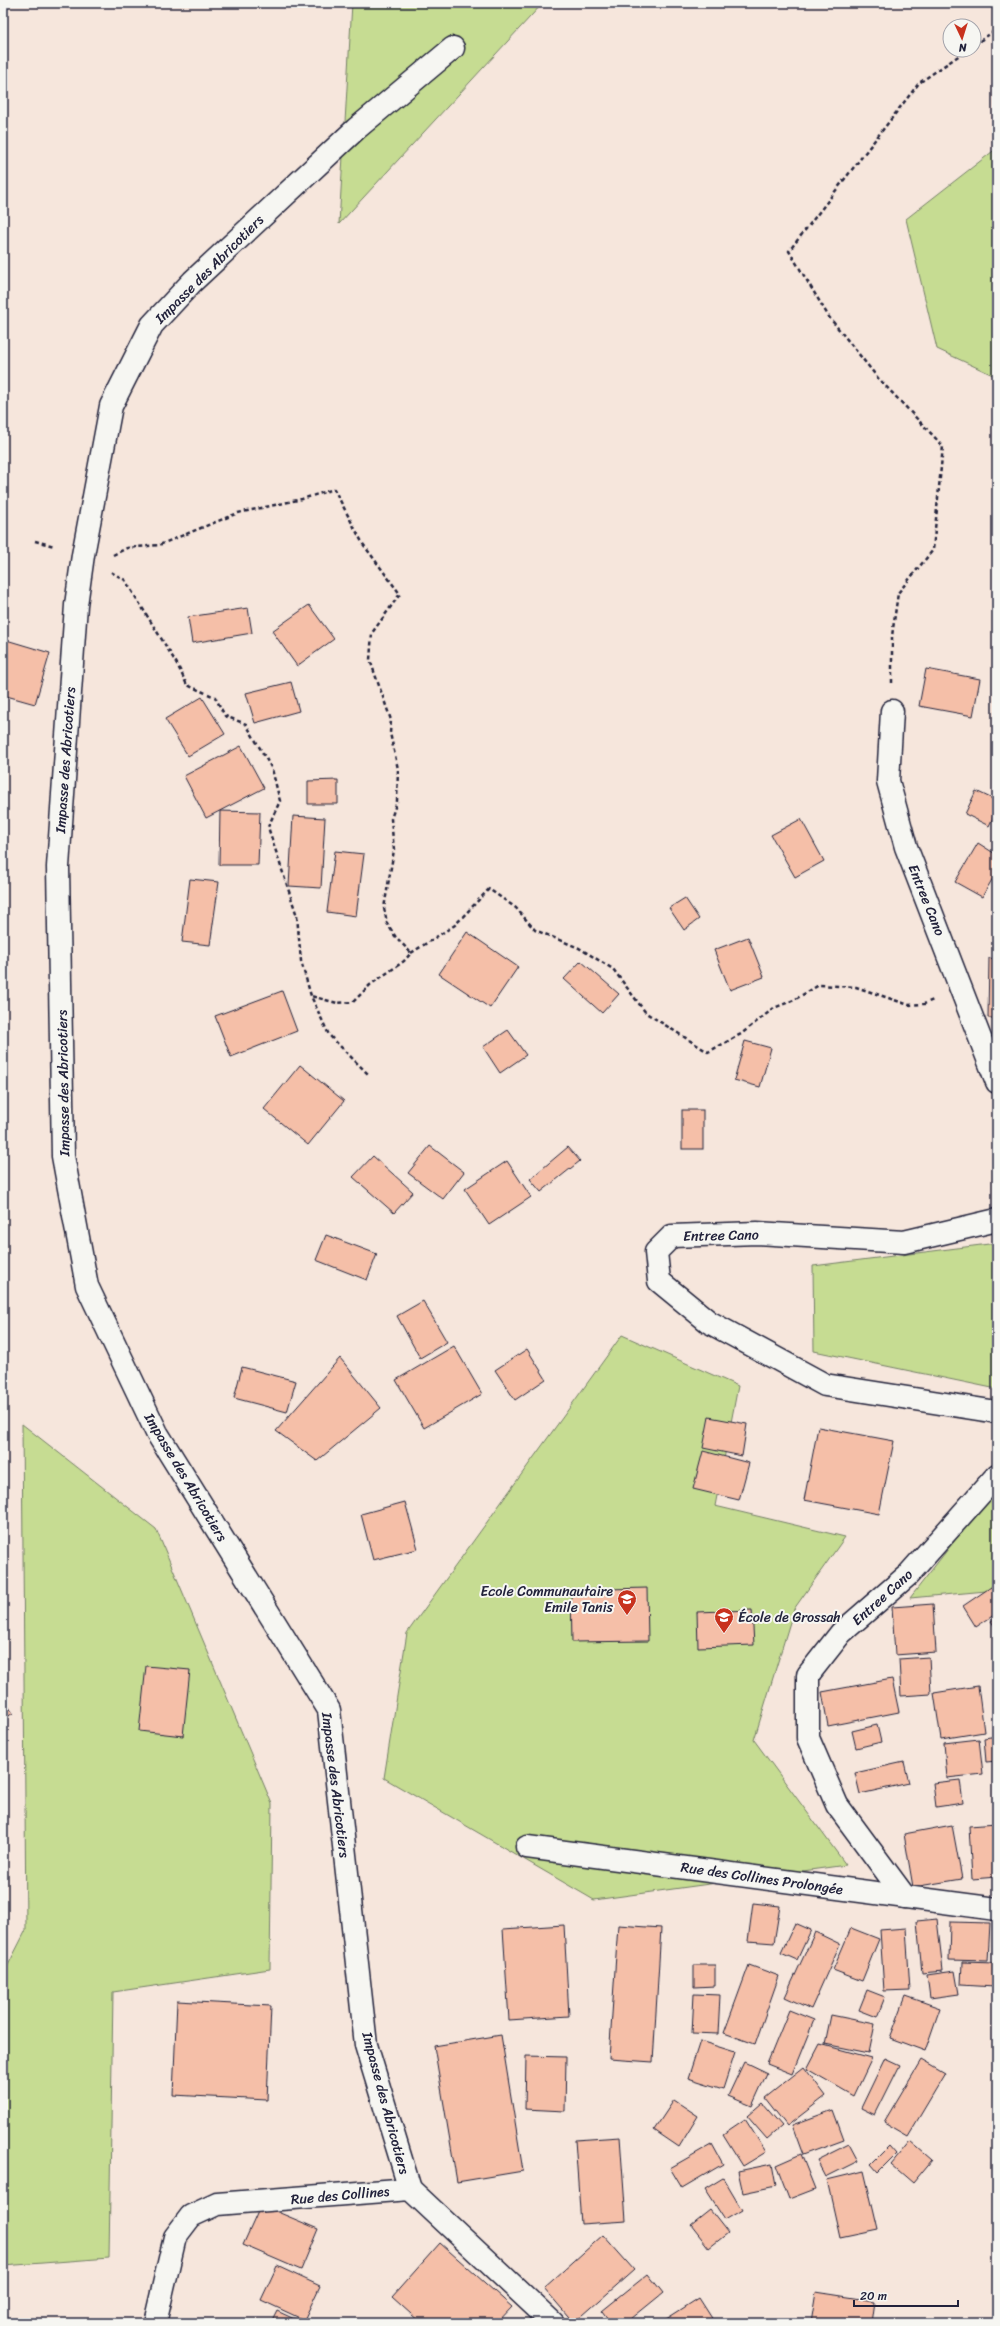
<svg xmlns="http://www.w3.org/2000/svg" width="1000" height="2326" viewBox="0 0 1000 2326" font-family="Sriracha,sans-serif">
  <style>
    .green { fill: #c6dc92; stroke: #747f66 }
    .building { fill: #f5bfa8; stroke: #22223b }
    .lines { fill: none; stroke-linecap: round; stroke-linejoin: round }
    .minor-casing { stroke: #22223b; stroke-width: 25 }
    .path { stroke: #22223b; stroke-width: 2.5; stroke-dasharray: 4 3; stroke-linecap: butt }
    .minor { stroke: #f6f6f2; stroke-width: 22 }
    .labels { text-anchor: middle; stroke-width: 4; stroke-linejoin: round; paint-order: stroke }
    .street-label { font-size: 14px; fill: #22223b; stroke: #f6f6f2 }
    .poi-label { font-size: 14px; fill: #22223b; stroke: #f6f6f2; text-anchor: end }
  </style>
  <rect width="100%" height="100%" fill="#f6e6dc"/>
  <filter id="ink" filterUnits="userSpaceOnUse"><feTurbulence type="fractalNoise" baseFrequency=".025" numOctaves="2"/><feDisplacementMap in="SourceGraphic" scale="8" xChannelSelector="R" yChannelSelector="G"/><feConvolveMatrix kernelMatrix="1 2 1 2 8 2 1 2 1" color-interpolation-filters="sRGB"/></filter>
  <g filter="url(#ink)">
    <g class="green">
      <path d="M352 3H543L339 224Z"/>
      <path d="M997 148V377L937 349 906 219Z"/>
      <path d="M997 1243V1389L814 1351 813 1266Z"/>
      <path d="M622 1335 738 1386 715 1506 845 1537 794 1609 754 1740 846 1865 594 1900 384 1778 407 1633Z"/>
      <path d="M22 1424 156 1529 272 1804 270 1969 113 1992 109 2258 3 2266V1975L26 1930Z"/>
      <path d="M997 1486V1590L910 1598Z"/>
    </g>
    <g class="building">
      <path d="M309 605 334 639 297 666 272 631Z"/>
      <path d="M248 608 252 633 192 643 188 617Z"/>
      <path d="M3 639 50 653 35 704 3 695Z"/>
      <path d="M926 669 980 679 973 716 919 706Z"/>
      <path d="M291 682 299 711 255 723 246 693Z"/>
      <path d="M202 697 225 734 188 756 165 719Z"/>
      <path d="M241 746 264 788 206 818 184 776Z"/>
      <path d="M338 780V804H308V781Z"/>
      <path d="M976 791 997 801V809L989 826 965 814Z"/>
      <path d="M220 811 260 812 258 865H219Z"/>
      <path d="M293 816 325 818 321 888 289 886Z"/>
      <path d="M801 819 824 861 795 877 771 835Z"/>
      <path d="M978 843 997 855V871L982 897 955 882Z"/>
      <path d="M335 851 364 854 356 916 327 912Z"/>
      <path d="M190 879 219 882 210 945 182 942Z"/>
      <path d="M685 898 699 919 684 930 669 908Z"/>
      <path d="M467 932 518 967 490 1008 439 974Z"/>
      <path d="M748 937 764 977 730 990 714 950Z"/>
      <path d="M989 958 997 959V1018H988Z"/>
      <path d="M581 961 619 994 602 1013 564 979Z"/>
      <path d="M282 991 297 1031 231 1057 215 1016Z"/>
      <path d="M508 1030 526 1055 500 1073 483 1047Z"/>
      <path d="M745 1041 771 1048 760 1087 734 1080Z"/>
      <path d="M300 1065 344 1101 308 1145 264 1109Z"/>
      <rect x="682" y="1110" width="21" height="39"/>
      <path d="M430 1146 464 1172 443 1199 408 1173Z"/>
      <path d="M568 1147 580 1161 541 1192 530 1179Z"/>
      <path d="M373 1156 413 1192 394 1213 353 1177Z"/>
      <path d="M507 1161 531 1197 489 1225 465 1189Z"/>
      <path d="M326 1235 377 1254 367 1280 316 1260Z"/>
      <path d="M423 1301 447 1342 420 1358 397 1316Z"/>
      <path d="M454 1346 482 1394 424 1428 396 1380Z"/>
      <path d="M527 1349 546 1379 515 1400 495 1370Z"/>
      <path d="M340 1358 381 1408 317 1461 276 1431Z"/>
      <path d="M242 1367 296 1381 287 1412 234 1398Z"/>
      <path d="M709 1417 747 1424 742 1456 703 1448Z"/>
      <path d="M818 1427 894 1441 879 1514 804 1500Z"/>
      <path d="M703 1451 749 1463 739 1500 693 1489Z"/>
      <path d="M405 1502 418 1549 373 1560 361 1514Z"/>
      <path d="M997 1583V1613L976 1627 963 1606Z"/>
      <path d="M647 1588 648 1641 572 1642 571 1590Z"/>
      <path d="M933 1604 936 1652 895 1655 892 1607Z"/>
      <path d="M752 1610 754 1645 698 1647 697 1612Z"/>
      <path d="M997 1617V1630L991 1621Z"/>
      <path d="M929 1657 931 1694 901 1696 899 1659Z"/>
      <path d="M146 1666 190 1670 183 1736 139 1731Z"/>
      <path d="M892 1679 899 1712 828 1726 822 1692Z"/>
      <path d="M978 1686 984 1732 941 1739 934 1693Z"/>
      <path d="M3 1699 13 1713 3 1720Z"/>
      <path d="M877 1725 881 1742 856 1748 852 1731Z"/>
      <path d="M997 1736V1761L986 1762 984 1738Z"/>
      <path d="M979 1739 983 1774 947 1778 944 1743Z"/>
      <path d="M904 1762 909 1783 860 1794 855 1773Z"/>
      <path d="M960 1780 963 1803 936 1807 933 1783Z"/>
      <path d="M997 1824V1877L972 1879 969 1826Z"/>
      <path d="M952 1825 962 1879 913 1887 904 1834Z"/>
      <path d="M753 1903 780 1906 774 1943 748 1941Z"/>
      <path d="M937 1919 943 1971 922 1973 917 1921Z"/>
      <path d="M950 1922 990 1923 988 1961 949 1960Z"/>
      <path d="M795 1923 811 1930 797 1960 781 1953Z"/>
      <path d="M564 1925 569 2016 509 2020 503 1929Z"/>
      <path d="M618 1925 661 1928 653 2062 609 2059Z"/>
      <path d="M851 1928 879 1939 862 1981 833 1970Z"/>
      <path d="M906 1928 910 1990 884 1991 880 1930Z"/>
      <path d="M815 1932 840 1944 811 2009 785 1997Z"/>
      <path d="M962 1962 995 1963V1987L961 1985Z"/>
      <path d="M694 1965H715V1986L694 1987Z"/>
      <path d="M749 1965 779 1976 755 2044 724 2033Z"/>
      <path d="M955 1971 959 1994 930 1998 927 1975Z"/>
      <path d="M867 1990 885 1997 877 2017 859 2010Z"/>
      <path d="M694 1994 720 1995 718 2034 692 2033Z"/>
      <path d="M906 1996 940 2008 925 2051 890 2038Z"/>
      <path d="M177 2001 271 2006 267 2100 173 2095Z"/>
      <path d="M789 2010 814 2020 792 2074 767 2064Z"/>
      <path d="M831 2015 875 2024 869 2053 825 2044Z"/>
      <path d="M501 2035 523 2171 457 2182 434 2046Z"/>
      <path d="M700 2041 735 2052 723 2089 688 2078Z"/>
      <path d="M820 2044 872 2058 854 2096 807 2069Z"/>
      <path d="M526 2056 566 2057 565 2111 525 2109Z"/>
      <path d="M885 2058 900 2065 875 2115 861 2108Z"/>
      <path d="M921 2060 945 2074 908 2136 884 2122Z"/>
      <path d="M744 2062 767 2073 752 2106 728 2096Z"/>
      <path d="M804 2067 826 2096 787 2126 765 2098Z"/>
      <path d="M674 2100 698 2116 679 2147 654 2130Z"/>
      <path d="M762 2103 782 2126 767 2139 747 2116Z"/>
      <path d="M833 2110 844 2140 803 2155 792 2125Z"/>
      <path d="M745 2119 766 2152 743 2166 723 2134Z"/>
      <path d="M620 2137 626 2221 581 2224 575 2140Z"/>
      <path d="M910 2141 932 2160 913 2183 891 2164Z"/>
      <path d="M712 2144 723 2164 682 2188 670 2168Z"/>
      <path d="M849 2144 858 2161 826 2177 817 2160Z"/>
      <path d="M889 2146 896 2154 878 2172 871 2164Z"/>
      <path d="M801 2154 815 2189 789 2199 776 2165Z"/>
      <path d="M772 2164 776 2186 743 2193 738 2171Z"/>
      <path d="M864 2171 878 2230 840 2238 827 2180Z"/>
      <path d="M723 2178 742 2210 725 2220 705 2189Z"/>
      <path d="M261 2205 318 2229 301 2270 243 2245Z"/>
      <path d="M710 2210 728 2233 709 2248 691 2225Z"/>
      <path d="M603 2235 634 2270 574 2323 544 2288Z"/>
      <path d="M440 2243 512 2307 497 2323H421L392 2297Z"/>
      <path d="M277 2266 320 2286 304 2320 261 2300Z"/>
      <path d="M648 2274 663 2293 626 2323H611L602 2311Z"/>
      <path d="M816 2292 874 2301 871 2323H811Z"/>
      <path d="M699 2298 715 2323H660Z"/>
      <path d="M277 2311 303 2323H271Z"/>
    </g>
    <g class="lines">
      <defs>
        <g id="minor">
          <path d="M892 711 888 781 906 847 997 1082"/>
          <path d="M997 1220 904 1242 757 1233 672 1236 656 1252 659 1281 709 1322 825 1385 997 1412"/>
          <path d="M527 1847 997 1909"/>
          <path d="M905 1897 837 1805 808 1738V1675L841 1633 908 1575 997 1475"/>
          <path d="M410 2189 366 2045 329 1710 157 1433 87 1286 63 1156 58 867 76 605 83 555 111 406 152 325 193 281 356 129 453 48"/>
          <path d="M155 2323 175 2237 191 2216 217 2204 410 2189 553 2323"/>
        </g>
      </defs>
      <use href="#minor" class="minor-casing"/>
      <g class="path">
        <path d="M974 45 997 29"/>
        <path d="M35 541 54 546"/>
        <path d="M113 555 127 548 159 545 238 513 302 499 334 489 363 544 400 594 372 633 370 660 391 720 390 733 398 769 397 801 391 819 394 850 384 908 387 923 395 936 411 953 404 961 370 985 353 1002 337 1003 311 996"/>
        <path d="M111 572 125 580 177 664 187 685 215 697 225 716 246 724 272 769 280 801 268 827 297 916 301 961 311 996 329 1035 368 1074"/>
        <path d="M892 683V636L898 593 933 550 943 446 878 378 829 317 789 251 919 83 967 50"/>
        <path d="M411 953 455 925 489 889 516 908 535 930 579 948 613 969 646 1013 708 1052 741 1034 774 1008 794 1000 819 985 856 987 909 1005 924 1004 933 1000"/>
      </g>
      <use href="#minor" class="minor"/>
    </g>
  </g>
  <defs>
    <symbol id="school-pin" viewBox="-11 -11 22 30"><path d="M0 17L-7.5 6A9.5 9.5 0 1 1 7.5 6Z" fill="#c8321e" stroke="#f6f6f2"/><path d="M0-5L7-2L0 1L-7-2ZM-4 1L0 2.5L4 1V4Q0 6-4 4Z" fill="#fff"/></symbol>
  </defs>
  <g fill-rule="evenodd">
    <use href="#school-pin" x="616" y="1588" width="22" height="30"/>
    <use href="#school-pin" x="713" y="1606" width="22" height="30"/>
  </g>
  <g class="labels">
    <g class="street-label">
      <text transform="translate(209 269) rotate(-45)" y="5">Impasse des Abricotiers</text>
      <text transform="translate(65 760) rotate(-86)" y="5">Impasse des Abricotiers</text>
      <text transform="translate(927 900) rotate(68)" y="5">Entree Cano</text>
      <text transform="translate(63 1083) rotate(-91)" y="5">Impasse des Abricotiers</text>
      <text transform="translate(721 1235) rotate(-1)" y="5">Entree Cano</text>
      <text transform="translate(186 1477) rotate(59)" y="5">Impasse des Abricotiers</text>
      <text transform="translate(882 1597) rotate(-42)" y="5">Entree Cano</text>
      <text transform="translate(336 1785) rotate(83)" y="5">Impasse des Abricotiers</text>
      <text transform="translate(762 1878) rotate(8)" y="5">Rue des Collines Prolongée</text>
      <text transform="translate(386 2103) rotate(75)" y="5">Impasse des Abricotiers</text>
      <text transform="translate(340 2195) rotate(-5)" y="5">Rue des Collines</text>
    </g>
    <g class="poi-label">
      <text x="613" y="1596">Ecole Communautaire<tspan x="613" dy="16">Emile Tanis</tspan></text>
      <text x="738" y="1622" text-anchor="start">École de Grossah</text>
    </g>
  </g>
  <rect width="1000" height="2326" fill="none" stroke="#f6f6f2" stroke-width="16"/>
  <rect x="8" y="8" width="984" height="2310" fill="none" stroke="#22223b" stroke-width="1.5" filter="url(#ink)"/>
  <g transform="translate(962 38) rotate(176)"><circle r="19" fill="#f6f6f2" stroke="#a1a1a9"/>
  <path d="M0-3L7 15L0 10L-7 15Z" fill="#c8321e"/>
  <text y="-6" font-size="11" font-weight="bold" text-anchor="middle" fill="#22223b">N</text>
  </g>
  <path d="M854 2300v6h104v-6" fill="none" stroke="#22223b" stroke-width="2"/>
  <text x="860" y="2300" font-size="12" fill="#22223b" stroke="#f6f6f2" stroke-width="3" paint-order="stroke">20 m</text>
</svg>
